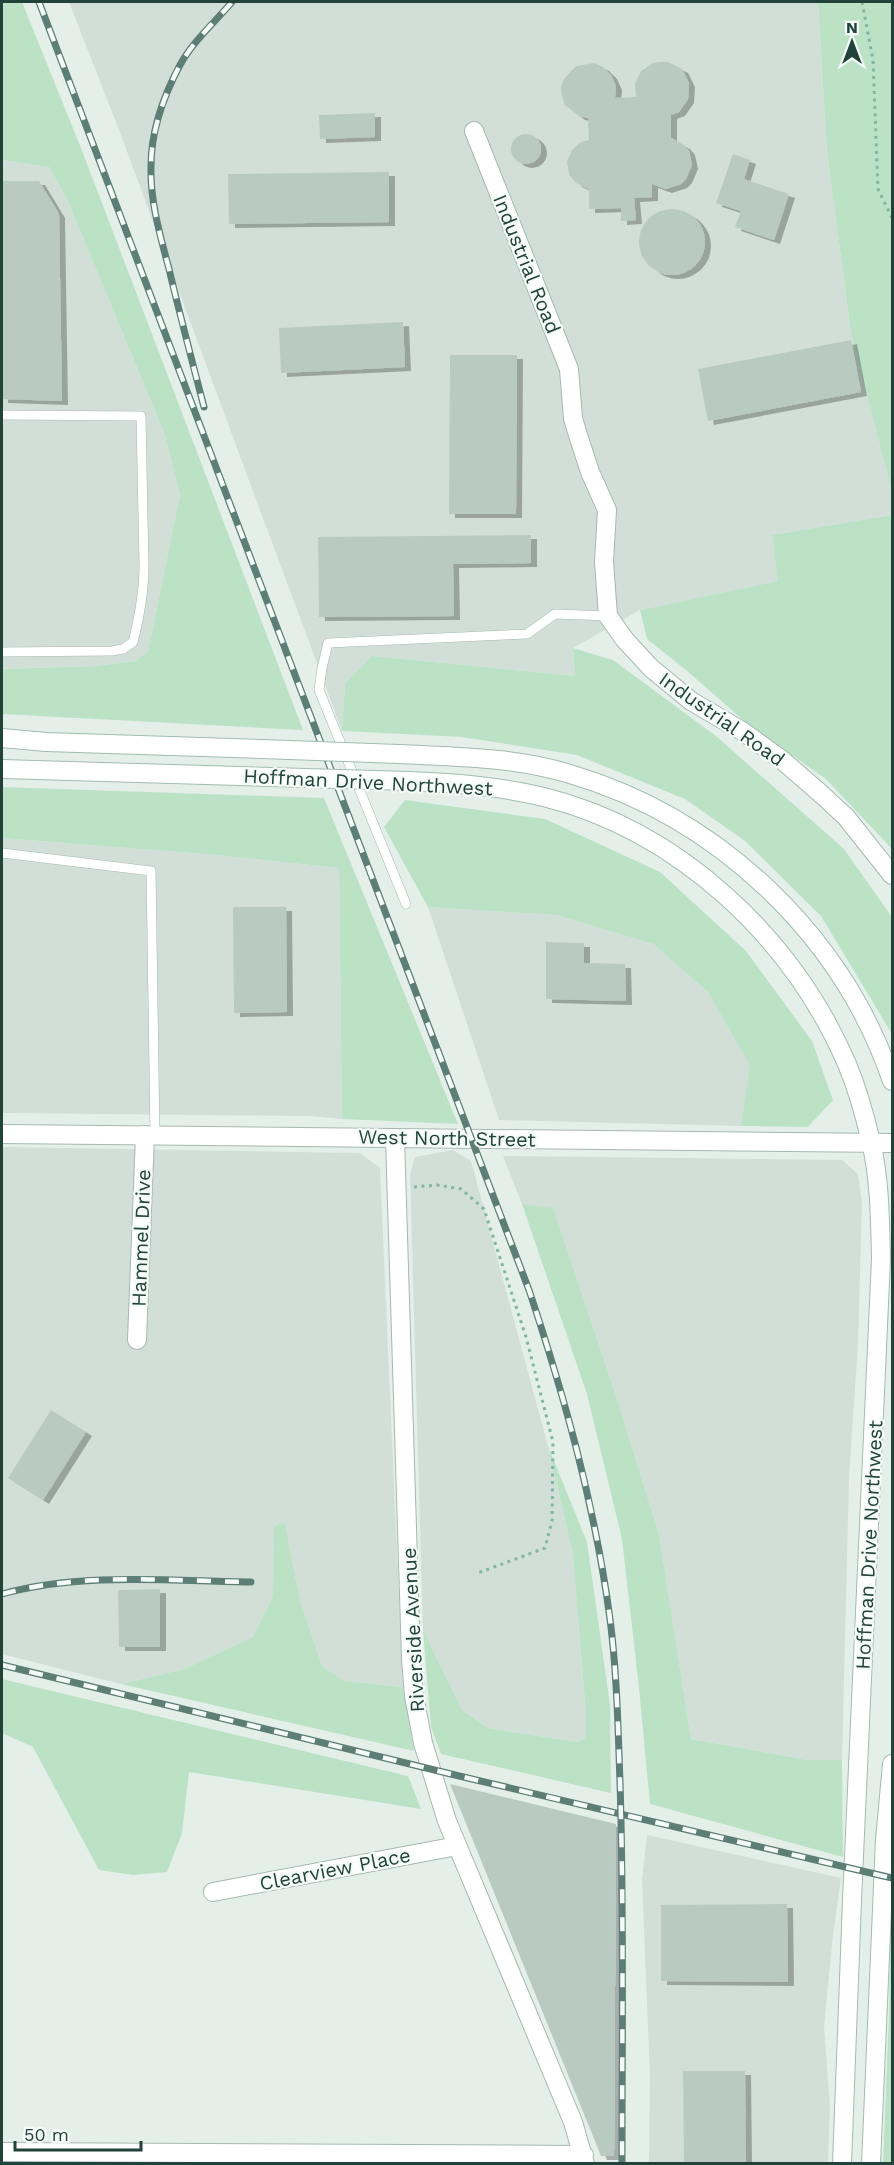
<svg xmlns="http://www.w3.org/2000/svg" width="894" height="2165" viewBox="0 0 894 2165" font-family="'Work Sans',sans-serif">
  <style>
    .built { fill: #d2dfd9 }
    .green { fill: #bbe2c5 }
    .building { fill: #b9cac3; filter: url(#shadow) }
    .lines { fill: none; stroke-linecap: round; stroke-linejoin: round }
    .service-casing { stroke: #a6b8b2; stroke-width: 10 }
    .minor-casing { stroke: #a6b8b2; stroke-width: 20 }
    .tertiary-casing { stroke: #a6b8b2; stroke-width: 20 }
    .secondary-casing { stroke: #a1bcb2; stroke-width: 20 }
    .path { stroke: #81b6a5; stroke-width: 3; stroke-dasharray: 3 4.5; stroke-linecap: butt }
    .service { stroke: #fff; stroke-width: 9 }
    .minor { stroke: #fff; stroke-width: 18 }
    .tertiary { stroke: #fff; stroke-width: 18 }
    .secondary { stroke: #fff; stroke-width: 18 }
    .rail-casing { stroke: #5c7e75; stroke-width: 7 }
    .rail { stroke: #f5fbf8; stroke-width: 4.5; stroke-dasharray: 14; stroke-linecap: butt }
    .secondary-bridge-casing { stroke: #a1bcb2; stroke-width: 20; stroke-linecap: butt }
    .secondary-bridge { stroke: #fff; stroke-width: 18 }
    .labels { text-anchor: middle; stroke-width: 4.5; stroke-linejoin: round; paint-order: stroke }
    .street-label { font-size: 20px; fill: #21433a; stroke: #f5fbf8 }
  </style>
  <defs>
    <filter id="shadow"><feDropShadow dx="6" dy="4" stdDeviation="0" flood-color="#0004"/></filter>
  </defs>
  <rect width="100%" height="100%" fill="#e4efea"/>
  <g class="built">
    <path d="M69 2H818L827 151 851 333 892 492V515L772 535 779 581 640 610 573 648 575 676 372 656 345 683 342 731 119 130Z"/>
    <path d="M2 160 49 167 67 199 165 435 180 495 148 651 136 661 95 666 2 669Z"/>
    <path d="M2 838 216 855 339 868 342 1119 310 1116 2 1113Z"/>
    <path d="M428 907 556 915 653 944 708 992 751 1065 741 1126 499 1120Z"/>
    <path d="M2 1147 360 1153 380 1168 403 1687 344 1681 322 1666 300 1601 285 1522 274 1526 273 1596 253 1637 184 1669 121 1684 2 1654Z"/>
    <path d="M453 1150 471 1161 548 1446 573 1555 586 1715V1738L577 1742 488 1728 462 1710 423 1630 410 1174 415 1157Z"/>
    <path d="M503 1156 842 1160 858 1174 862 1203 858 1344 849 1478 842 1760H808L691 1739 659 1534 617 1399 553 1209 522 1204Z"/>
    <path d="M647 1835 841 1878 833 1935 824 2027 830 2105 828 2163H649L650 2077 642 1880Z"/>
  </g>
  <g class="green">
    <path d="M2 2H22L81 148 303 730 2 714V669L95 666 136 661 148 651 180 495 165 435 67 199 49 167 2 160Z"/>
    <path d="M818 2H892V492L851 333 827 151Z"/>
    <path d="M892 515V849L826 779 750 726 686 670 647 639 640 610 778 581 772 535Z"/>
    <path d="M573 648 613 660 716 736 844 849 892 917V1034L821 916 745 841 685 799 577 755 462 737 342 731 345 683 372 656 575 676Z"/>
    <path d="M2 787 324 798 458 1124 342 1119 339 868 216 855 2 838Z"/>
    <path d="M405 800 545 819 660 872 746 951 812 1041 833 1100 808 1127 741 1126 750 1065 708 992 653 944 556 915 428 907 384 827Z"/>
    <path d="M522 1204 553 1208 617 1399 659 1534 691 1739 808 1760H842L843 1857 650 1804 639 1688 622 1539 587 1394Z"/>
    <path d="M548 1446 587 1542 610 1705 611 1793 441 1754 431 1727 423 1630 462 1710 488 1728 577 1742 586 1738V1715L573 1555Z"/>
    <path d="M285 1522 300 1601 322 1666 344 1681 403 1687 414 1751 121 1684 184 1669 253 1637 273 1596 274 1526Z"/>
    <path d="M2 1679 408 1776 421 1809 189 1772 182 1833 167 1872 133 1875 99 1870 33 1747 2 1733Z"/>
    <path d="M891 1890 892 2163 883 2164 889 2016Z"/>
  </g>
  <g class="building">
    <path d="M660 62H668L682 69 689 83 688 99 679 112 671 115V138L684 145 689 151 692 165 686 179 681 184 666 189 652 184V197L634 198 636 220 621 221V208L589 209V189L576 183 569 174 567 162 572 150 581 142 589 140 588 118 579 116 565 105 562 96 561 87 564 79 576 66 594 63 603 67 611 75 616 86 615 98 636 97 635 84 641 71 653 63Z"/>
    <path d="M375 113V137L320 139 319 115Z"/>
    <circle cx="526" cy="149" r="15"/>
    <path d="M733 154 750 160 744 179 789 194 774 240 735 227 741 211 716 203Z"/>
    <path d="M389 172V222L229 224 228 174Z"/>
    <path d="M2 181H39L59 214 62 401 2 399Z"/>
    <circle cx="672" cy="242" r="33"/>
    <path d="M403 322 405 367 281 373 279 328Z"/>
    <path d="M851 340 861 392 708 421 698 369Z"/>
    <path d="M450 355H517L516 514H449Z"/>
    <path d="M531 535V563L453 564 454 616 319 617 318 537Z"/>
    <path d="M233 907H286L287 1012 234 1013Z"/>
    <path d="M546 942 584 943V963L625 964 626 1001 546 999Z"/>
    <path d="M51 1410 86 1432 43 1500 8 1478Z"/>
    <path d="M160 1589V1647H119L118 1590Z"/>
    <path d="M450 1784 616 1824 614 2156H601Z"/>
    <path d="M787 1904 788 1982 661 1981V1905Z"/>
    <path d="M683 2071H745L746 2164H684Z"/>
  </g>
  <g class="lines">
    <defs>
      <g id="service">
        <path d="M2 415 141 416 144 566C144 591 139 618 133 642L123 649 112 651 2 652"/>
        <path d="M2 853 151 871 155 1135"/>
        <path d="M406 904 319 690 322 668 328 643 527 634 555 614 608 616"/>
      </g>
      <g id="minor">
        <path d="M474 131 569 369 573 418 577 432 590 472 607 510 604 562 608 616 625 640 651 668 691 701 742 731 782 760 820 793 846 817 892 875"/>
        <path d="M137 1340 145 1135"/>
        <path d="M213 1892 457 1846"/>
        <path d="M2 2152 584 2155"/>
      </g>
      <g id="tertiary">
        <path d="M2 1134 892 1143"/>
        <path d="M395 1138 411 1659 414 1696 423 1743 447 1821 573 2122 585 2164"/>
      </g>
      <g id="secondary">
        <path d="M2 738 46 742 262 749"/>
        <path d="M399 754C456 757 515 757 570 774 719 818 842 935 892 1081"/>
        <path d="M2 769 271 777"/>
        <path d="M409 781C455 783 499 786 544 797 679 831 792 937 847 1064 857 1088 865 1116 871 1142 880 1180 880 1220 881 1259L852 1900 842 2164"/>
        <path d="M871 2164 885 1840 892 1764"/>
      </g>
    </defs>
    <use href="#service" class="service-casing"/>
    <use href="#minor" class="minor-casing"/>
    <use href="#tertiary" class="tertiary-casing"/>
    <use href="#secondary" class="secondary-casing"/>
    <g class="path">
      <path d="M862 2 873 60 878 189 892 218"/>
      <path d="M414 1187 437 1185 461 1189 484 1209 526 1337 553 1442 552 1521 545 1548 478 1573"/>
    </g>
    <use href="#service" class="service"/>
    <use href="#minor" class="minor"/>
    <use href="#tertiary" class="tertiary"/>
    <use href="#secondary" class="secondary"/>
    <defs>
      <g id="rail">
        <path d="M39 2 529 1290C565 1398 595 1506 610 1619 617 1673 618 1728 620 1782 624 1909 622 2037 622 2164"/>
        <path d="M204 407C192 361 180 315 169 269 160 235 150 201 151 166 151 132 164 95 180 65 193 41 215 22 232 2"/>
        <path d="M2 1594C82 1572 169 1581 251 1582"/>
        <path d="M2 1665 455 1775 892 1878"/>
      </g>
    </defs>
    <use href="#rail" class="rail-casing"/>
    <use href="#rail" class="rail"/>
    <defs>
      <g id="secondary-bridge">
        <path d="M262 749 399 754"/>
        <path d="M271 777 409 781"/>
      </g>
    </defs>
    <use href="#secondary-bridge" class="secondary-bridge-casing"/>
    <use href="#secondary-bridge" class="secondary-bridge"/>
  </g>
  <g class="labels">
    <g class="street-label">
      <text transform="translate(527 264) rotate(68)" y="7">Industrial Road</text>
      <text transform="translate(722 719) rotate(35)" y="7">Industrial Road</text>
      <text transform="translate(368 782) rotate(3)" y="7">Hoffman Drive Northwest</text>
      <text transform="translate(447 1138) rotate(1)" y="7">West North Street</text>
      <text transform="translate(141 1238) rotate(-88)" y="7">Hammel Drive</text>
      <text transform="translate(869 1545) rotate(-87)" y="7">Hoffman Drive Northwest</text>
      <text transform="translate(413 1630) rotate(-93)" y="7">Riverside Avenue</text>
      <text transform="translate(335 1869) rotate(-11)" y="7">Clearview Place</text>
    </g>
  </g>
  <rect width="894" height="2165" fill="none" stroke="#21433a" stroke-width="6"/>
  <g transform="translate(852 42)" stroke="#f5fbf8" stroke-width="4.5" paint-order="stroke">
  <path d="M0-4.5L10 22L0 15L-10 22Z" fill="#21433a"/>
  <text y="-9" font-size="16" font-weight="bold" text-anchor="middle" fill="#21433a">N</text>
  </g>
  <path d="M15 2141v9h126v-9" fill="none" stroke="#21433a" stroke-width="3"/>
  <text x="24" y="2141" font-size="18" fill="#21433a" stroke="#f5fbf8" stroke-width="4.5" paint-order="stroke">50 m</text>
</svg>
